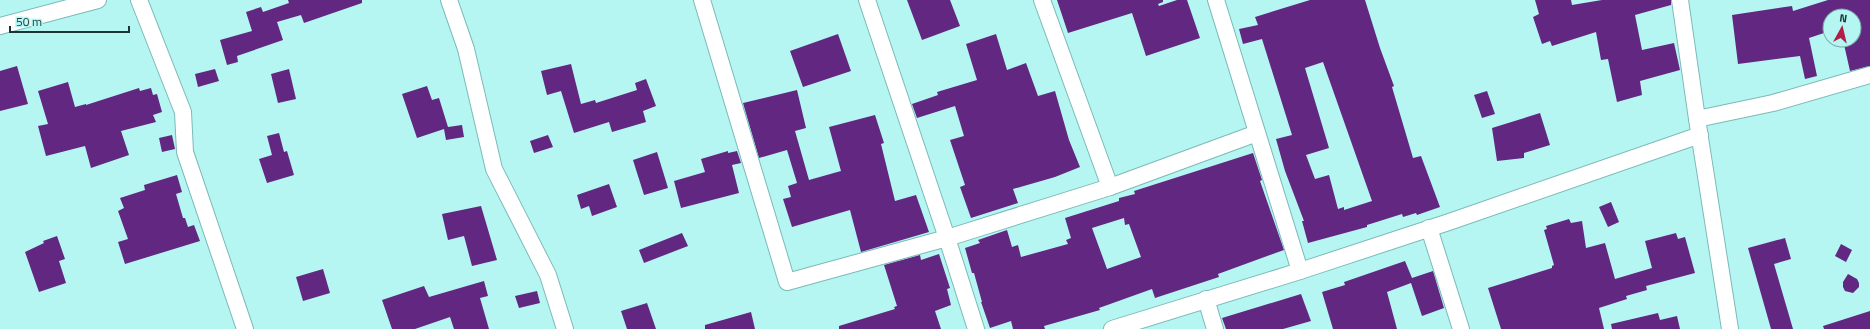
<svg xmlns="http://www.w3.org/2000/svg" width="1870" height="329" viewBox="0 0 1870 329" font-family="'Titillium Web',sans-serif">
  <style>
    .building { fill: #622780; fill-rule: evenodd }
    .lines { fill: none; stroke-linecap: round; stroke-linejoin: round }
    .street-casing { stroke: #7bbab7; stroke-width: 18 }
    .street { stroke: #fff; stroke-width: 16 }
  </style>
  <rect width="100%" height="100%" fill="#b5f6f3"/>
  <g class="building">
    <path d="M288 0H362V3L304 23 301 15 277 22 283 40 237 56 238 62 227 65 220 40 252 31 246 12 261 7 263 12 289 3Z"/>
    <path d="M907 0H950L960 26 922 40Z"/>
    <path d="M1057 0H1163V2L1158 4 1159 6 1177 0H1187L1200 38 1146 56 1132 13 1068 33Z"/>
    <path d="M1310 0H1365L1380 48 1394 86 1392 87 1413 158 1421 156 1440 207 1417 215 1416 213 1403 217 1402 214 1367 225V227L1308 243 1302 221H1304L1285 171 1276 139 1292 135 1262 39 1243 44 1239 29 1258 25 1255 17ZM1323 62 1372 201 1344 210V207L1338 209 1329 175 1315 179 1306 155 1329 148 1305 68Z"/>
    <path d="M1535 0H1571L1572 5 1602 0H1671V5L1635 15 1642 50 1674 43 1680 70 1640 81 1642 95 1617 102 1608 59 1601 60 1596 32 1552 46 1550 41 1542 44 1533 17 1539 14Z"/>
    <path d="M1828 0H1870V66L1850 71 1843 40H1854V16H1830V31L1809 38 1817 76 1805 79 1800 56 1738 64 1732 15 1792 6 1793 11Z"/>
    <path d="M838 34 851 71 803 87 790 51Z"/>
    <path d="M996 34 1007 70 1026 63 1038 96 1055 91 1069 140 1080 167 1055 177 1013 189 1018 203 971 218 960 187 965 185 950 140 964 136 955 106 917 118 912 104 938 95 937 92 977 80 966 44Z"/>
    <path d="M571 64 581 104 595 100 596 103 637 90 635 83 646 79 656 106 643 111 646 122 612 132 609 122 574 133 561 91 547 95 541 71Z"/>
    <path d="M17 66 28 104 0 111V71Z"/>
    <path d="M215 69 219 81 198 87 195 74Z"/>
    <path d="M289 69 296 99 278 103 271 74Z"/>
    <path d="M68 82 75 107 86 104V105L139 88 140 91 151 88 153 95 157 94 162 112 153 115 156 122 121 131 129 155 91 168 85 146 46 156 38 126 48 124 38 91Z"/>
    <path d="M427 86 432 100 439 98 448 127 462 125 464 137 446 140 444 129 417 138 402 94Z"/>
    <path d="M797 90 806 128 795 131 809 180 841 171 829 127 875 115 884 143 881 144 895 201 916 195 929 232 861 252 850 210 792 227 783 199 791 197 788 186 797 183 787 150 759 158 743 103Z"/>
    <path d="M1487 91 1495 114 1482 118 1474 95Z"/>
    <path d="M1540 113 1550 145 1524 153V158L1497 161 1492 128Z"/>
    <path d="M279 133 284 152 287 151 294 175 267 183 259 159 272 155 267 136Z"/>
    <path d="M172 135 175 149 162 152 159 138Z"/>
    <path d="M548 135 553 147 534 153 530 141Z"/>
    <path d="M728 151V153L737 151 741 163 732 165 739 193 681 208 674 181 705 172 701 159Z"/>
    <path d="M657 152 668 188 644 195 633 160Z"/>
    <path d="M1253 153 1262 180 1260 181 1284 250 1218 274 1219 277 1155 298 1152 289 1099 308 1100 310 1044 326 1045 329H1013L1011 321 990 328 981 302H982L974 273H972L965 248 980 243 978 240 1007 230 1012 247 1018 245 1021 257 1068 244 1066 240 1071 238 1065 218 1119 201V198L1135 194 1134 191ZM1124 218 1125 225 1129 224 1141 257 1107 269 1092 228Z"/>
    <path d="M177 175 182 192 176 194 183 218H185L188 227 194 225 200 241 125 264 118 242 128 239 118 211 124 208 120 198 145 190 144 185Z"/>
    <path d="M609 184 617 207 592 216 589 206 581 209 577 195Z"/>
    <path d="M1611 202 1619 222 1608 227 1599 207Z"/>
    <path d="M481 206 497 260 472 266 464 236 448 240 442 214Z"/>
    <path d="M1569 219 1571 223 1582 221 1586 248 1605 243 1615 279 1652 268 1645 241 1676 233 1678 239 1685 237 1695 273 1646 286 1647 290 1626 296 1627 299 1599 308 1604 329H1501L1488 288 1552 268V266L1554 265 1544 230 1547 229 1546 226Z"/>
    <path d="M682 233 688 246 644 263 639 250Z"/>
    <path d="M57 236 65 259 59 261 66 283 39 292 25 252 44 243 43 241Z"/>
    <path d="M1785 238 1791 259 1774 264 1793 329H1771L1748 248Z"/>
    <path d="M1841 244 1852 250 1846 262 1835 256Z"/>
    <path d="M939 254 950 288 947 289 951 305 935 311 941 329H839V326L895 309 894 307 897 306 884 265 920 255 921 260Z"/>
    <path d="M1405 261 1412 278 1433 271 1444 308 1422 316 1411 283 1387 292 1397 329H1333L1322 292 1345 285 1344 282Z"/>
    <path d="M323 269 330 293 303 301 296 277Z"/>
    <path d="M1848 274 1857 279 1859 283V287L1853 293 1845 291 1843 287V282Z"/>
    <path d="M484 281 488 296 480 298 489 329H454L450 317 415 329H392L382 300 424 286 429 297Z"/>
    <path d="M537 291 540 303 519 308 515 296Z"/>
    <path d="M1301 294 1311 321 1283 329H1226L1222 318Z"/>
    <path d="M647 303 656 329H627L621 311Z"/>
    <path d="M1870 311V329H1824L1823 326Z"/>
    <path d="M751 312 755 329H705V325Z"/>
    <path d="M1658 313 1660 320 1677 316 1680 329H1612L1611 324Z"/>
  </g>
  <g class="lines">
    <defs>
      <g id="street">
        <path d="M139 0 183 112 185 152 245 329"/>
        <path d="M449 0 466 49 494 169 548 275 565 329"/>
        <path d="M702 0 787 282 947 238 1110 187 1257 133"/>
        <path d="M867 0 947 238 976 329"/>
        <path d="M1042 0 1110 187"/>
        <path d="M1216 0 1300 271"/>
        <path d="M1680 0 1697 119 1730 329"/>
        <path d="M0 26 98 0"/>
        <path d="M1697 119 1773 103 1870 75"/>
        <path d="M1429 228 1461 329"/>
        <path d="M1206 299 1215 329"/>
        <path d="M1112 329 1300 271 1449 222 1700 135"/>
      </g>
    </defs>
    <use href="#street" class="street-casing"/>
    <use href="#street" class="street"/>
  </g>
  <g transform="translate(1842 28) rotate(8)"><circle r="19" fill="#b5f6f3" stroke="#77a9a7"/>
  <path d="M0-3L7 15L0 10L-7 15Z" fill="#b11f47"/>
  <text y="-6" font-size="11" font-weight="bold" text-anchor="middle" fill="#1b3534">N</text>
  </g>
  <path d="M10 26v6h119v-6" fill="none" stroke="#1b3534" stroke-width="2"/>
  <text x="16" y="26" font-size="12" fill="#1b3534" stroke="#b5f6f3" stroke-width="3" paint-order="stroke">50 m</text>
</svg>
